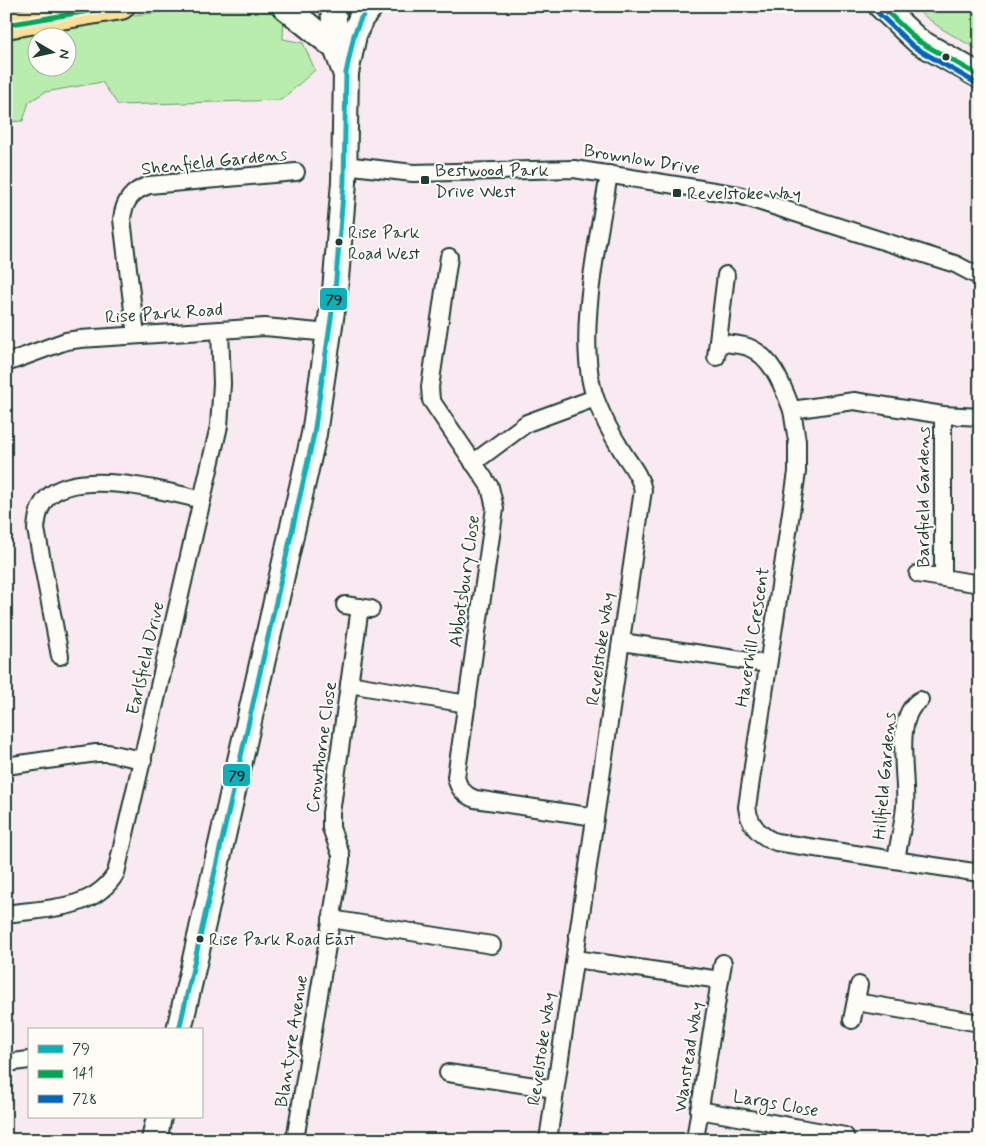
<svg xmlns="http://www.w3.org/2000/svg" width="986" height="1146" viewBox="0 0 986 1146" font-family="Mynerve,sans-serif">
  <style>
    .green { fill: #b9edae; stroke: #6c9571; fill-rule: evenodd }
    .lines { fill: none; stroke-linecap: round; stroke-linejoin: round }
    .street-casing { stroke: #1f3d34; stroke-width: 20 }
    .secondary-casing { stroke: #1f3d34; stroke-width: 28 }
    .primary-casing { stroke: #1f3d34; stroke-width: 30 }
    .street { stroke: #fdfcf7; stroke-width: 16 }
    .secondary { stroke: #fdfcf7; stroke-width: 24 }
    .primary { stroke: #fadf96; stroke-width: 26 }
    .bus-1-casing { stroke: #fdfcf7; stroke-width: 9 }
    .bus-2-casing { stroke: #fdfcf7; stroke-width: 9 }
    .bus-3-casing { stroke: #fdfcf7; stroke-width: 9 }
    .bus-1 { stroke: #09b2bb; stroke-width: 5 }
    .bus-2 { stroke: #00a651; stroke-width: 5 }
    .bus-3 { stroke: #0065bd; stroke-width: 5 }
    .bus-dot { fill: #1f3d34; stroke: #fdfcf7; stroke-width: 2 }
    .labels { text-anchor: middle; stroke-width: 4; stroke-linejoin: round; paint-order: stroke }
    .bus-label { font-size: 17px; fill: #1f3d34; stroke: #fdfcf7; text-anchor: start }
    .street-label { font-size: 18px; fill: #1f3d34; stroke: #fdfcf7 }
    .poi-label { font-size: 18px; fill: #1f3d34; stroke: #fdfcf7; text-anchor: start }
    .line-badge { stroke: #fdfcf7; stroke-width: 2 }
    .pale-badge-label { font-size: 14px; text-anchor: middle; font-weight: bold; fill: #111 }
  </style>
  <rect width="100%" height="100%" fill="#f8eaf0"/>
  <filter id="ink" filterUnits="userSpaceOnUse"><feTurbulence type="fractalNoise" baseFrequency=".02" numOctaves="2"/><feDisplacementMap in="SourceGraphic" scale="10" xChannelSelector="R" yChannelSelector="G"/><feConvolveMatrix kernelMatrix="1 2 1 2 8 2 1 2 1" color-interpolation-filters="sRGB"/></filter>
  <g filter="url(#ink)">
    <g class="green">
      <path d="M911 6H980V51L942 29Z"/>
      <path d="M255 8 284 11 283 39 303 43 315 70 281 100 118 105 102 82 45 92 29 102 23 121 6 122V38C88 17 171 9 255 8ZM38 38H68V68H38Z"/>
    </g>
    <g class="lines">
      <defs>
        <g id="street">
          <path d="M344 165 413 173 574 169 739 195 955 264 980 277"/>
          <path d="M449 257 430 387 431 400 490 487 495 508 456 777C458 788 464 795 475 799L595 817"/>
          <path d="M136 335 122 219C124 201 132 191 149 185L296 172"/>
          <path d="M718 342C727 344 739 344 748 347 773 357 783 387 792 410"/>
          <path d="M716 357 726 275"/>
          <path d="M6 363 66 341 80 339 265 327 329 333"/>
          <path d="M980 417 943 415 854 401 792 410 797 441V472L747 807C749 825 760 836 776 842L980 873"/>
          <path d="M473 463 527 423 595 398"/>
          <path d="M918 574 974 583"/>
          <path d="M943 578V415"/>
          <path d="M345 605 371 609"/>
          <path d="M622 642 768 664"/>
          <path d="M60 656 36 529C37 517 39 505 48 497 79 468 165 491 202 500"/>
          <path d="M349 684 467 704"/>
          <path d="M6 766 96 753H108L143 760"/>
          <path d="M896 860C899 842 903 825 905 807 908 778 892 717 920 700"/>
          <path d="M6 914C45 908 94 911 116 873L219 426 222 384 220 330"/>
          <path d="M331 919 492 945"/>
          <path d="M575 959 720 980 695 1140"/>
          <path d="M720 980 723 963"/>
          <path d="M856 1002 980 1023"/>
          <path d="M852 1020 859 985"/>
          <path d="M6 1063 29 1060"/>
          <path d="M448 1073 555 1089"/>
          <path d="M699 1110 845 1136"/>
          <path d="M295 1140 341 861V855L331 828V813L360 607"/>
          <path d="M548 1140 643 490C640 475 630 464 622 451 612 435 603 418 596 400 574 341 599 237 609 174"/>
        </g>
        <g id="secondary">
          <path d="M284 6 336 48"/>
          <path d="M333 6 336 48 345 72"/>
          <path d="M881 6 918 41 980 76"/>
          <path d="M179 1030 314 434 335 291 344 182 346 73 354 35 361 18 371 6"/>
          <path d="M154 1140 159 1117"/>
        </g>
        <path id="primary" d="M6 25 121 6"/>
      </defs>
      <use href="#street" class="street-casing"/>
      <use href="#secondary" class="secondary-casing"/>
      <use href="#primary" class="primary-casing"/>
      <use href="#street" class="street"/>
      <use href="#secondary" class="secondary"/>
      <use href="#primary" class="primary"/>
      <defs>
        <path id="bus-1" d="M179 1030 314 434 335 291 344 182 346 73 354 35 361 18 371 6"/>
        <g id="bus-2">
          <path d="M881 6 918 41 980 76"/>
          <path d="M6 25 119 6"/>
        </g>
        <path id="bus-3" d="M876 11 914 47 976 83"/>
      </defs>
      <use href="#bus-1" class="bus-1-casing"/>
      <use href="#bus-2" class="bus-2-casing"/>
      <use href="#bus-3" class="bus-3-casing"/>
      <use href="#bus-1" class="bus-1"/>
      <use href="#bus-2" class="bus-2"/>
      <use href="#bus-3" class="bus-3"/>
    </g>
  </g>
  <g class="bus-dot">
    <circle cx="946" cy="57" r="4.5"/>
    <rect x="420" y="175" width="10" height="10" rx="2.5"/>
    <rect x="672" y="188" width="10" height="10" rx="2.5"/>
    <circle cx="339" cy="242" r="4.5"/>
    <circle cx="200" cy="939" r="4.5"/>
  </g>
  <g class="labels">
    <g class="bus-label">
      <text x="348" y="238">Rise Park<tspan x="348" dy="21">Road West</tspan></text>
      <text x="209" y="945">Rise Park Road East</text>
    </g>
    <g class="street-label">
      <text transform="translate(642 159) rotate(9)" y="6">Brownlow Drive</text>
      <text transform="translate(214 161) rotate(-6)" y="6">Shenfield Gardens</text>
      <text transform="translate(164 313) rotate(-4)" y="6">Rise Park Road</text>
      <text transform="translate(923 497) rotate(-90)" y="6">Bardfield Gardens</text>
      <text transform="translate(464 581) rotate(-82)" y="6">Abbotsbury Close</text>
      <text transform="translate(752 637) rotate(-81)" y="6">Haverhill Crescent</text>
      <text transform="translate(600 649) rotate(-82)" y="6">Revelstoke Way</text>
      <text transform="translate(145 658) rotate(-77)" y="6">Earlsfield Drive</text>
      <text transform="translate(321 747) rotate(-82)" y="6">Crowthorne Close</text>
      <text transform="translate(884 776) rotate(-85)" y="6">Hillfield Gardens</text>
      <text transform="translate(291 1041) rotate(-81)" y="6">Blantyre Avenue</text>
      <text transform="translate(541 1049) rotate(-82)" y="6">Revelstoke Way</text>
      <text transform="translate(688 1057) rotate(-81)" y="6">Wanstead Way</text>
      <text transform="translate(776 1103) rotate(10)" y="6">Largs Close</text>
    </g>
    <g class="poi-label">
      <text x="435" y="176">Bestwood Park<tspan x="435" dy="21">Drive West</tspan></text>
      <text x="687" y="199">Revelstoke Way</text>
    </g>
  </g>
  <g class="line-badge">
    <rect x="319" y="287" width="29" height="24" rx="5" fill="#09b2bb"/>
    <rect x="222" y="763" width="29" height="24" rx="5" fill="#09b2bb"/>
  </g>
  <g class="pale-badge-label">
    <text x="334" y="304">79</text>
    <text x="237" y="780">79</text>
  </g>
  <rect width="986" height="1146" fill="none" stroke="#fdfcf7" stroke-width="25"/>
  <rect x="12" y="12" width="961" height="1121" fill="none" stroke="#1f3d34" stroke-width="2" filter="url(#ink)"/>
  <rect x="28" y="1028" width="175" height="90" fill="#fdfcf7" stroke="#a4b0a9"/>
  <rect x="38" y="1045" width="25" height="8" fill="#09b2bb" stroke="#a4b0a9"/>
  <text x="72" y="1054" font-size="15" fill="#1f3d34">79</text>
  <rect x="38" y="1070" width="25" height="8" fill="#00a651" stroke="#a4b0a9"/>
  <text x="72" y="1078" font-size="15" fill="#1f3d34">141</text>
  <rect x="38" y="1095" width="25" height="8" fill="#0065bd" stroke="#a4b0a9"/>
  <text x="72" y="1104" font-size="15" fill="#1f3d34">728</text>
  <g transform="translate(52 52) rotate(99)"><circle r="24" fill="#fdfcf7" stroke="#a4b0a9"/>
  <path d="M0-4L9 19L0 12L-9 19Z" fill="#1f3d34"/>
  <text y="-8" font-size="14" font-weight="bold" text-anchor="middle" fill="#1f3d34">N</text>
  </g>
</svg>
